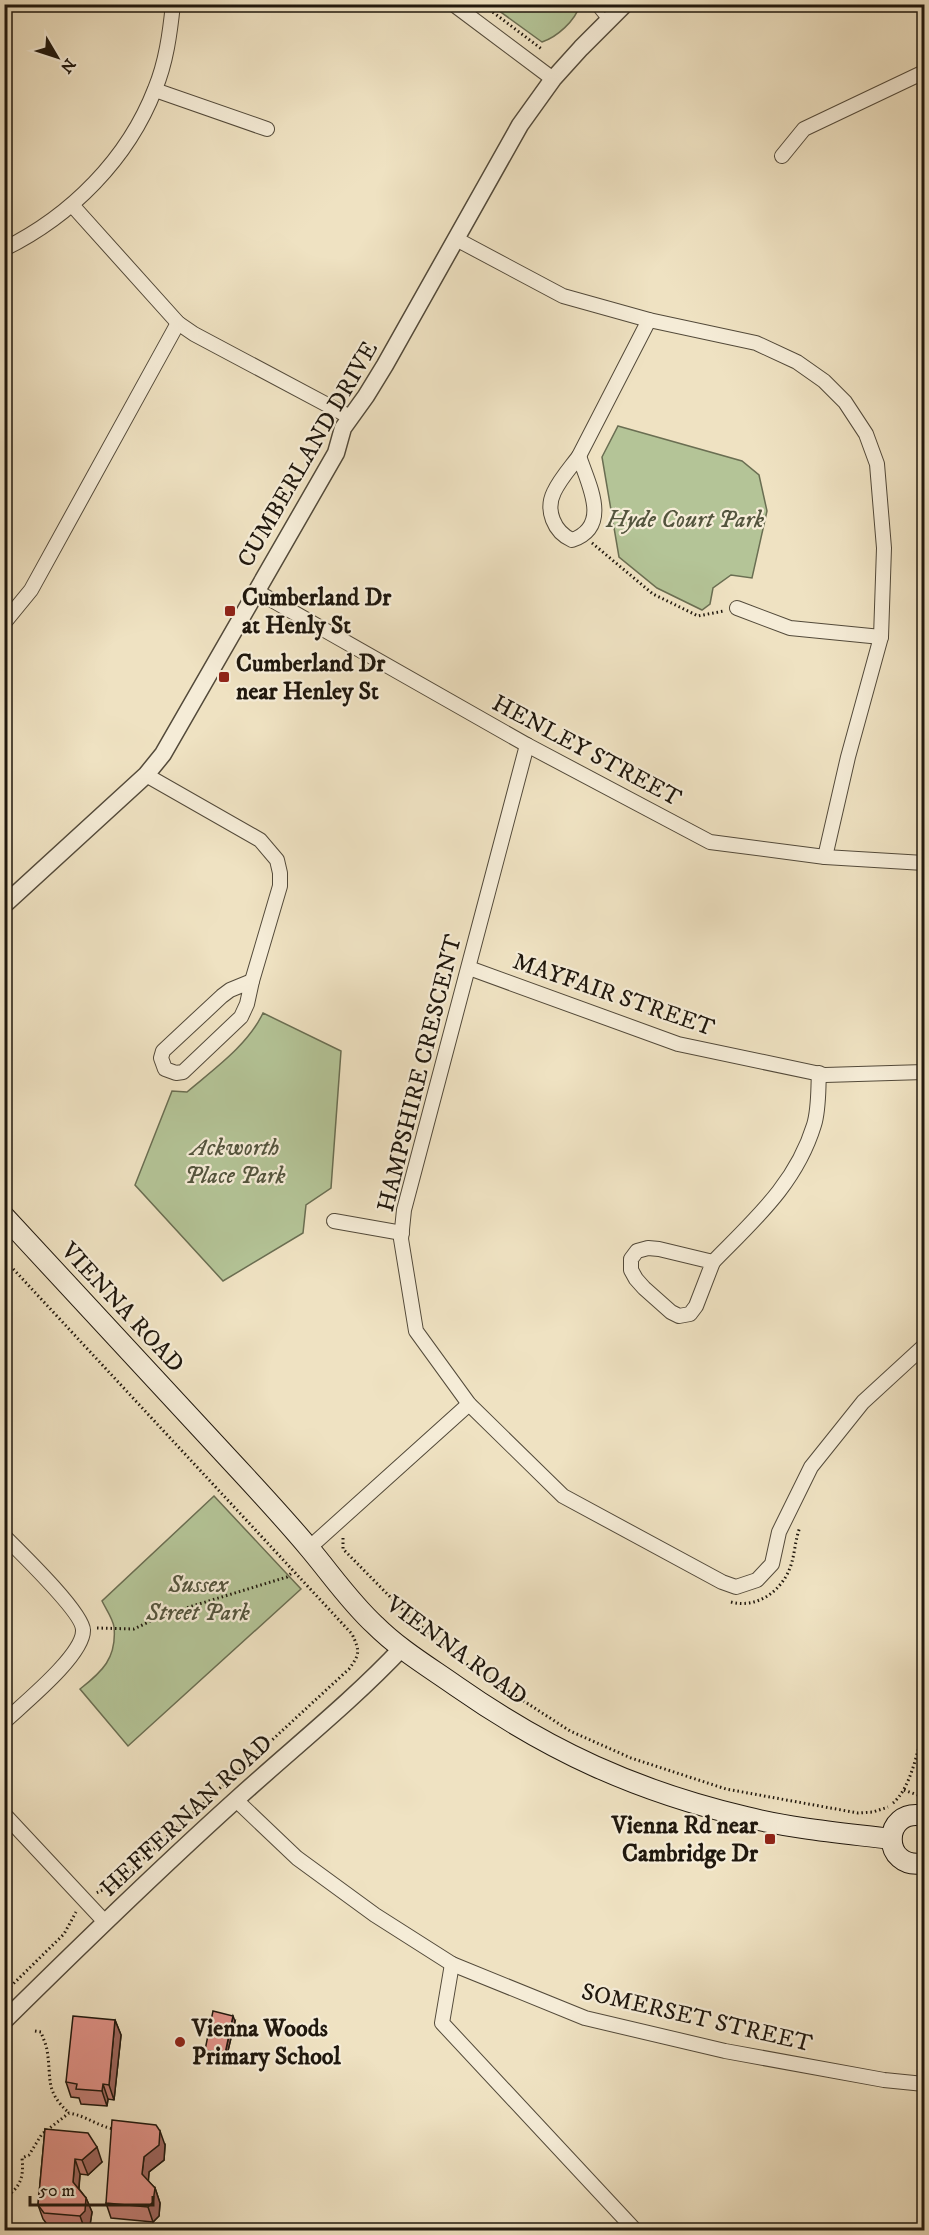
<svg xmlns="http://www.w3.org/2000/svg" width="929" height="2235" viewBox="0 0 929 2235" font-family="'IM FELL DW Pica',serif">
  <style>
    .green { fill: #b4c497; stroke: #6a6e52; stroke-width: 1.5 }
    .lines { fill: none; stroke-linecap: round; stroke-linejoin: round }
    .service-casing { stroke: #534a3a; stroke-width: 9 }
    .minor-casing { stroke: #534a3a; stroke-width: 16 }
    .tertiary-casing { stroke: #534a3a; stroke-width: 19 }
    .secondary-casing { stroke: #1f170d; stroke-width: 22 }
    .path { stroke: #1f170d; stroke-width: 3; stroke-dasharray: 1.5 3; stroke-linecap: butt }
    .service { stroke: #f5ecd7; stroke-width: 7 }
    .minor { stroke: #f5ecd7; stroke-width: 14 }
    .tertiary { stroke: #f5ecd7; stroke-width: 16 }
    .secondary { stroke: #f5ecd7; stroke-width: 20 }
    .wall { fill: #c27e75; stroke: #1f170d; stroke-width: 1.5 }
    .shaded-wall { fill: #9e665f; stroke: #1f170d; stroke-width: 1.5 }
    .building { fill: #e19288; stroke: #1f170d; stroke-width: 1.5 }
    .poi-dot { fill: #8f2418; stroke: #f5ecd7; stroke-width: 2 }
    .labels { text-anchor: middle; stroke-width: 4.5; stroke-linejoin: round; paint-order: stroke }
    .street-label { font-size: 24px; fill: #1f170d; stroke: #f5ecd7 }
    .park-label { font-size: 24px; font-style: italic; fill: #53543d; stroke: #f5ecd7 }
    .poi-label { font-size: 24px; font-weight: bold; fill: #1f170d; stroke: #f5ecd7; text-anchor: start }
  </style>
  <rect width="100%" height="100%" fill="#efe2c2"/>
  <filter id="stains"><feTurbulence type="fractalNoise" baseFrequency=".00333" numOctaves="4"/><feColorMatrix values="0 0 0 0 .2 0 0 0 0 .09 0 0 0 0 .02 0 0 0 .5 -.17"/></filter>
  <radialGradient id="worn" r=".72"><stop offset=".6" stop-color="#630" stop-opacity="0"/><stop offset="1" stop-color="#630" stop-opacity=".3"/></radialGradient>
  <g class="green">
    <path d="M491 5 580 4V5C575 21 557 37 542 42Z"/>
    <path d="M618 426 742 461 759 475 767 511 752 578 731 575 713 588 710 604 702 610 657 588 619 557 602 457Z"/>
    <path d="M263 1013 341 1051 331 1188 306 1205 303 1233 223 1281 135 1185 172 1091 187 1092C214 1069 248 1045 263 1013Z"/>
    <path d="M214 1496 301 1589 128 1746 80 1689C102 1672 117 1658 114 1627 113 1619 106 1609 102 1601Z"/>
  </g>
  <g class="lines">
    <defs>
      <path id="service" d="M598 4V10L607 21"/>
      <g id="minor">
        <path d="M453 4 553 79"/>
        <path d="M155 90 267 129"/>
        <path d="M782 156 804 129 924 72"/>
        <path d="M72 205 178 323 194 334 350 417"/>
        <path d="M456 239 563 296 649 320 756 343 797 362 824 381 845 402 866 434 877 464 884 548 881 637 848 757 825 857"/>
        <path d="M4 249C71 216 128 159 155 89 166 63 170 33 173 4"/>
        <path d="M579 456C588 484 612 526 572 540 554 532 545 510 554 492 560 479 571 467 579 456Z"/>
        <path d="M579 456 649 320"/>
        <path d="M256 591 527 745 710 842 825 857 924 863"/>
        <path d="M737 608 790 628 881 637"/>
        <path d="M4 623 31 590 178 323"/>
        <path d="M527 745 404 1210 401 1239 416 1331 469 1404 563 1496 722 1582 736 1587 757 1580 772 1564 779 1532 811 1467 863 1402 924 1346"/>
        <path d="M146 775 260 840 277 860 280 873V886L252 981"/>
        <path d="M469 968 678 1044 825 1075 924 1072"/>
        <path d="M252 981 247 1004 241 1017 183 1072 176 1073 165 1069 161 1058 163 1051 222 996 230 990Z"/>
        <path d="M334 1221 402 1233"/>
        <path d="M648 1248 659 1249 713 1262 696 1306 690 1314 679 1316 671 1312 644 1288 636 1279 631 1270V1259L637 1251Z"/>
        <path d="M713 1262C754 1220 796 1184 814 1125 819 1109 818 1090 819 1073"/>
        <path d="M4 1536C19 1551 83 1613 83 1630 84 1655 23 1704 4 1722"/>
        <path d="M309 1548 469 1404"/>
        <path d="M236 1800 297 1858 375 1915 452 1964 585 2018 725 2051 884 2080 924 2084"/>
        <path d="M4 1814 105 1922"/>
        <path d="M452 1964 442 2023 635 2230"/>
      </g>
      <g id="tertiary">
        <path d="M4 905 146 775 163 754 336 453 343 428 366 396 385 365 520 125 553 79 581 48 625 4"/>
        <path d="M4 2021C81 1945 158 1870 238 1798 293 1748 351 1702 402 1648"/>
      </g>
      <g id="secondary">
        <path d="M4 1216C80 1298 156 1379 230 1460 257 1489 284 1518 309 1548 331 1574 350 1602 375 1625 399 1649 429 1667 456 1686 549 1751 636 1791 746 1817 794 1829 843 1833 891 1839"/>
        <path d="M924 1816C881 1807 881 1871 924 1863"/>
      </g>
    </defs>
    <use href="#service" class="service-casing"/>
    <use href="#minor" class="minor-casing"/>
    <use href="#tertiary" class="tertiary-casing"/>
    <use href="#secondary" class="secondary-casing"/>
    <g class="path">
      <path d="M482 4 543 50"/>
      <path d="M592 543 653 594 698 616 724 611"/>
      <path d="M4 1259 352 1634C360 1651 360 1654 349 1669L116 1884 96 1893"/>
      <path d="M343 1538V1549L408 1615 462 1661 570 1731 631 1758 726 1789 858 1813 873 1812 888 1807"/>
      <path d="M731 1602C758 1609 783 1590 791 1565 795 1553 795 1540 800 1527"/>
      <path d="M97 1628 134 1629 163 1615 287 1577 293 1572"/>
      <path d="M904 1790 923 1797"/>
      <path d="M893 1803C911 1788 918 1749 924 1727"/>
      <path d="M4 1993 64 1934 76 1912"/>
      <path d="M35 2031 41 2032C43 2038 46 2044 47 2050 52 2079 44 2090 69 2113"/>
      <path d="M4 2198C21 2188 24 2176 22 2158L29 2155 42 2134 69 2113C87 2116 97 2126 114 2129"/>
    </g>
    <use href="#service" class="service"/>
    <use href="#minor" class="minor"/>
    <use href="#tertiary" class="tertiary"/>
    <use href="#secondary" class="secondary"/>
  </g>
  <g class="wall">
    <path d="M115 2020 121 2035 114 2100 108 2099 107 2106 81 2104 79 2098 71 2097 66 2082Z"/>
    <path d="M235 2021 226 2059 206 2055 205 2050Z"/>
    <path d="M45 2129 102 2162 88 2175 80 2174 79 2189 86 2198 92 2212 90 2225 85 2230 49 2227 43 2219 38 2205Z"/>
    <path d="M165 2145 164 2160 149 2172 148 2181 155 2188 160 2203 159 2216 153 2222 111 2218 106 2203Z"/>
  </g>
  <g class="shaded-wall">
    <path d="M233 2016 235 2021 226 2059 225 2054Z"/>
    <path d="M115 2020 121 2035 114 2100 109 2085Z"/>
    <path d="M103 2084 108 2099 107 2106 102 2091Z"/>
    <path d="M160 2131 165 2145 164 2160 149 2172 148 2189 142 2174 144 2157Z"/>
    <path d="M97 2147 102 2162 88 2175 82 2160Z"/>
    <path d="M75 2159 80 2174 78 2196 73 2182Z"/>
    <path d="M155 2188 160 2203 159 2216 153 2222 148 2207Z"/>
    <path d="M86 2198 92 2212 90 2225 85 2230 80 2216Z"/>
  </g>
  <g class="building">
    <path d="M213 2011 233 2016 225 2054 205 2050Z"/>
    <path d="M73 2016 115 2020 109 2085 103 2084 102 2091 76 2089 77 2084 66 2082Z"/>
    <path d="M112 2120 156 2125 160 2131 159 2145 144 2157 142 2174 155 2188 153 2202 148 2207 106 2203Z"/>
    <path d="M45 2129 88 2133 97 2147 82 2160 75 2159 73 2182 86 2198 85 2211 80 2216 44 2213 38 2205Z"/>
    <path d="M153 2225 157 2230H146Z"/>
  </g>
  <g class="poi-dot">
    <rect x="224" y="605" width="12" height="12" rx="3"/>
    <rect x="218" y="671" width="12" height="12" rx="3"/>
    <rect x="764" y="1833" width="12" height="12" rx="3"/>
    <circle cx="180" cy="2042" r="6"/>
  </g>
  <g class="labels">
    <g class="street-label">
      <text transform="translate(307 454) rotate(-60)" y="8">CUMBERLAND DRIVE</text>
      <text transform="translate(587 750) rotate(28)" y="8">HENLEY STREET</text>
      <text transform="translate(614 994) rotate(19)" y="8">MAYFAIR STREET</text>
      <text transform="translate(419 1073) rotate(-76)" y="8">HAMPSHIRE CRESCENT</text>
      <text transform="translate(123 1307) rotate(47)" y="8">VIENNA ROAD</text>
      <text transform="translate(457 1650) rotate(36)" y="8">VIENNA ROAD</text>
      <text transform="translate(186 1815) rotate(-43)" y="8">HEFFERNAN ROAD</text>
      <text transform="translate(697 2017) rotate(13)" y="8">SOMERSET STREET</text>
    </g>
    <g class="park-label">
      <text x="685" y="527">Hyde Court Park</text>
      <text x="235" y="1155">Ackworth<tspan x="235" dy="28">Place Park</tspan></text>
      <text x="198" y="1592">Sussex<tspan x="198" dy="28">Street Park</tspan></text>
    </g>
    <g class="poi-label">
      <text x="242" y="605">Cumberland Dr<tspan x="242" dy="28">at Henly St</tspan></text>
      <text x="236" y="671">Cumberland Dr<tspan x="236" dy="28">near Henley St</tspan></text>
      <text x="758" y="1833" text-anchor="end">Vienna Rd near<tspan x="758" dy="28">Cambridge Dr</tspan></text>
      <text x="192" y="2036">Vienna Woods<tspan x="192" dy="28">Primary School</tspan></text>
    </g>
  </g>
  <rect width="929" height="2235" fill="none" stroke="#efe2c2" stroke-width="24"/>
  <rect x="6" y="6" width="917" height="2223" fill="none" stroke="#1f170d" stroke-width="3"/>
  <rect x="12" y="12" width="905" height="2211" fill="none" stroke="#1f170d" stroke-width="1.5"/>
  <g transform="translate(57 57) rotate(129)" stroke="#f5ecd7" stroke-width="4.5" paint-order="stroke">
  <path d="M0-4.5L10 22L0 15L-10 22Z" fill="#1f170d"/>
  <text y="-9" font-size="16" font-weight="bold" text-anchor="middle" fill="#1f170d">N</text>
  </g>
  <path d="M30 2196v9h123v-9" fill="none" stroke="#1f170d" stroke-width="3"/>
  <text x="39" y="2196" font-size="18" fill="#1f170d" stroke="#f5ecd7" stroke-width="4.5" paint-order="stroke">50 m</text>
  <rect width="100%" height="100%" filter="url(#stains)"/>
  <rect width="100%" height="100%" fill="url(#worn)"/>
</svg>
